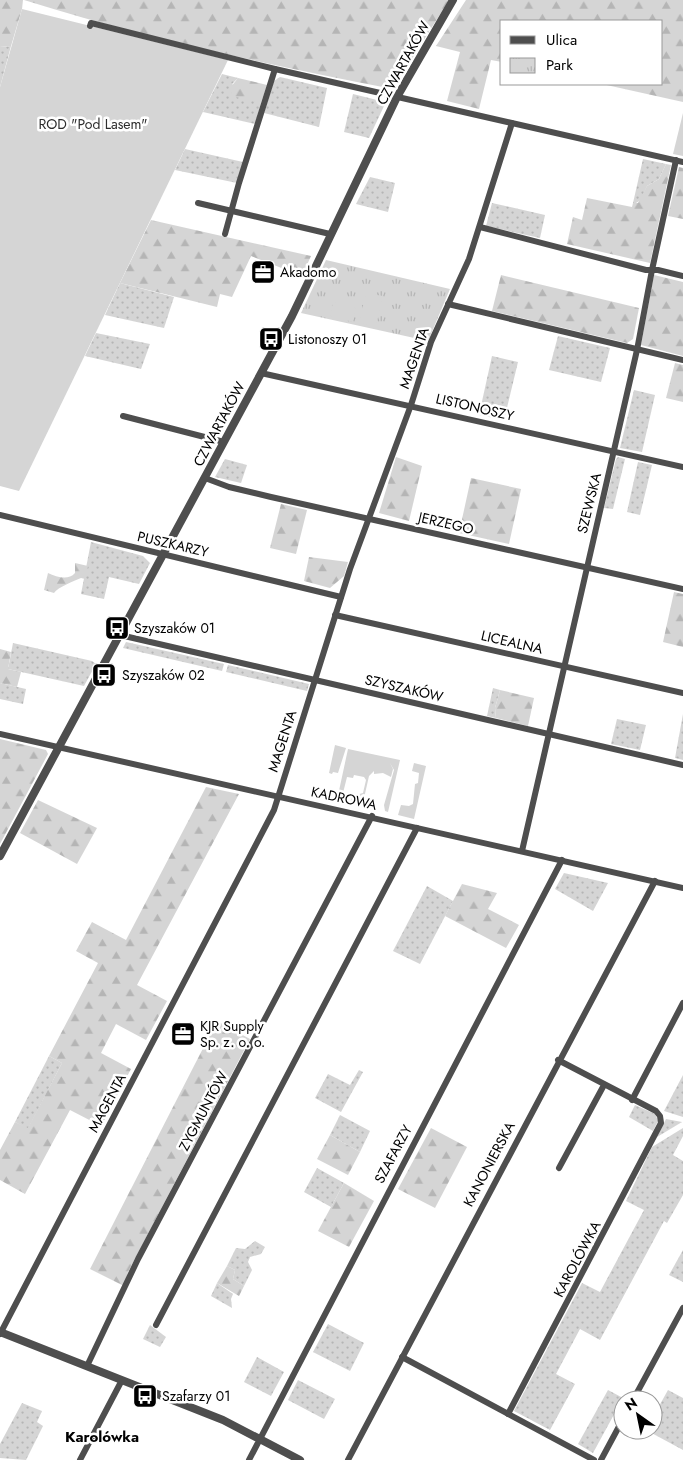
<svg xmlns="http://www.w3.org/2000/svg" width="683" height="1460" viewBox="0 0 683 1460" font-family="Jost,sans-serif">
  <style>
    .grass { fill: url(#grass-dots) }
    .forest { fill: url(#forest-firs) }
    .park { fill: url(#park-tufts) }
    .garden { fill: #d5d5d5 }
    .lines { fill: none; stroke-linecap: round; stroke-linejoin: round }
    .minor { stroke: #4e4e4e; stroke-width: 6 }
    .tertiary { stroke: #4e4e4e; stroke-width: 8 }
    .labels { text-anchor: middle; stroke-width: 5; stroke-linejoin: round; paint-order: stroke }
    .street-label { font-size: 14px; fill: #000; stroke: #fff }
    .park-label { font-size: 14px; fill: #2c2c2c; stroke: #fff }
    .poi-label { font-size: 14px; fill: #000; stroke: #fff; text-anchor: start }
    .neighbourhood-label { font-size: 15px; font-weight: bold; fill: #000; stroke: #fff }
  </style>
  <defs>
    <pattern id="grass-dots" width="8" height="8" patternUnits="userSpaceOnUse" patternTransform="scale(1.25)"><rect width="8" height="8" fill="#d5d5d5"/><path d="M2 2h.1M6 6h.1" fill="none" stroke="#b5b5b5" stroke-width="1.8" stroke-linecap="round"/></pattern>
    <pattern id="forest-firs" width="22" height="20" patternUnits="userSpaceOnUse" patternTransform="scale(1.25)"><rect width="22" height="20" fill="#d5d5d5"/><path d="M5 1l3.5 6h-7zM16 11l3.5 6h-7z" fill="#b5b5b5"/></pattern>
    <pattern id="park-tufts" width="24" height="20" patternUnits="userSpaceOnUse" patternTransform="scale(1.25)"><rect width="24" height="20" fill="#d5d5d5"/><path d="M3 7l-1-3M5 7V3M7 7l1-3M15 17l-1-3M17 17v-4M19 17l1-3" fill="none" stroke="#b5b5b5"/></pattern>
  </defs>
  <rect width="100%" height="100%" fill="#fff"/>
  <g class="grass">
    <path d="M11 46 0 87V47Z"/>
    <path d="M222 74 238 78 232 84 261 103 255 124 203 112Z"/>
    <path d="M280 77 327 88 319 127 264 113 274 81Z"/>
    <path d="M353 94 381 101 384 106 369 138 344 132Z"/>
    <path d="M185 149 243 162 237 183 175 170Z"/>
    <path d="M643 159 666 164 659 179 647 186 641 200 636 203H633Z"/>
    <path d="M370 177 395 183 388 212 356 204Z"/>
    <path d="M492 203 545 215 540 238 486 226Z"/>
    <path d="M120 283 174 297 164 328 105 315Z"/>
    <path d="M96 333 150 344 141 369 85 356Z"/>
    <path d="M558 336 610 348 601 382 549 370Z"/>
    <path d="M492 356 518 362 504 420 479 415Z"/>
    <path d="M634 390 655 395 642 452 620 448Z"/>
    <path d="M618 457 625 459 613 509 604 508 616 459Z"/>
    <path d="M225 459 247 465 241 483 215 477Z"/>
    <path d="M638 462 652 465 640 515 627 512Z"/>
    <path d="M91 542 143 556 150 563 139 584 109 577 104 599 81 594Z"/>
    <path d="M126 642 224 664 222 671 123 648Z"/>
    <path d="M13 643 92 661 96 664 84 686 8 669Z"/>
    <path d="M228 665 309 684 307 691 226 672Z"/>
    <path d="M0 683 26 689 23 704 0 699Z"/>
    <path d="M493 688 500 690 495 708 496 718 487 716Z"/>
    <path d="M683 714V760L675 758Z"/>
    <path d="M617 719 646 725 640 750 611 744Z"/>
    <path d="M564 873 608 883 593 911 555 889Z"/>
    <path d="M427 886 453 901 420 964 393 951Z"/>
    <path d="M49 1056 62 1063 28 1129 15 1122Z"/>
    <path d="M359 1070 363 1072 341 1112 315 1098 328 1074 350 1085Z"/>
    <path d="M683 1075V1117L664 1111Z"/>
    <path d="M635 1105 655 1114 658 1121 653 1131 629 1117Z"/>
    <path d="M340 1115 370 1131 360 1152 330 1135Z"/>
    <path d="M666 1119 682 1122 657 1137Z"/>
    <path d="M683 1128V1136L673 1155 683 1161V1195L667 1223 664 1221 600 1340 580 1329 556 1374 575 1384 550 1430 514 1411 582 1283 600 1292 644 1210 626 1201 652 1147Z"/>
    <path d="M317 1168 344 1183 331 1207 304 1192Z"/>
    <path d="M255 1241 265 1247 261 1254 250 1257 248 1262 252 1270 244 1286 233 1279 235 1270 227 1266 236 1248 245 1249Z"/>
    <path d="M683 1250V1282L669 1275Z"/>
    <path d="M217 1283 233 1294 231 1299 232 1308 211 1296Z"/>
    <path d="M328 1324 364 1343 350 1371 313 1352Z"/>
    <path d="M150 1325 166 1337 160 1347 143 1339Z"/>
    <path d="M257 1357 284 1372 271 1396 244 1382Z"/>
    <path d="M298 1380 335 1399 324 1419 288 1400Z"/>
    <path d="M608 1390 623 1398 593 1453 578 1444Z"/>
    <path d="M668 1390 683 1398V1450L646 1430H653V1417Z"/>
    <path d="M22 1403 42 1411 37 1422 43 1426 26 1460 0 1458V1444Z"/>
  </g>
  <g class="forest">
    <path d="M0 0H23L22 9 11 46 0 47Z"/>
    <path d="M24 0H449L393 89C269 65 145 38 24 0Z"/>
    <path d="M466 0H683V102L602 84H662V21H502V62L491 60 479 109 447 101 460 52 436 46Z"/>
    <path d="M238 78 267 85 261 103 232 96 230 88Z"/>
    <path d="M666 164 671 165 650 263 567 244 573 217 582 220 587 198 632 207 633 203H638L647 186 659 179Z"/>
    <path d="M679 167 683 168V219L668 216Z"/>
    <path d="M151 220 311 256 302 276 251 256 232 297 220 294 217 307 120 283Z"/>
    <path d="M501 275 639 308 633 339 627 343 492 311Z"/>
    <path d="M654 275 683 282V356L641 345Z"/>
    <path d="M675 363 683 365V402L666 398Z"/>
    <path d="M396 457 422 466 409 521 379 513Z"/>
    <path d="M471 478 521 489 509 544 459 533Z"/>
    <path d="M281 504 307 510 296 554 270 548Z"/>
    <path d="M309 557 348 562 344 576 330 588 304 581Z"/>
    <path d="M75 563 88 566 85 579 81 578C74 581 58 587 54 593L44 590 48 573C57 577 68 581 75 573Z"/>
    <path d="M674 592 683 594V647L663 642Z"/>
    <path d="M0 649 11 652 8 669 21 672 17 687 0 683Z"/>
    <path d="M500 690 534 698 528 726 496 718 495 708Z"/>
    <path d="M0 739 46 750 48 754 0 844Z"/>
    <path d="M206 787 239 794 137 985 167 1001 146 1040 116 1024 101 1053 131 1069 101 1126 70 1110 25 1194 0 1180V1150L15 1122 28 1128 62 1063 49 1056 98 963 76 951 92 922 126 940Z"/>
    <path d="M38 800 97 828 77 864 20 833Z"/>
    <path d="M462 884 497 893 488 909 519 925 506 948 445 916Z"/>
    <path d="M217 1021 250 1039 128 1272 124 1286 90 1269Z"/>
    <path d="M431 1128 467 1147 435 1208 398 1189Z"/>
    <path d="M330 1135 360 1152 348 1175 317 1159Z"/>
    <path d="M344 1183 374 1201 349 1247 318 1231Z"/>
    <path d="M227 1266 235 1270 233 1279 244 1286 239 1296 217 1283Z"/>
  </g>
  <path class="park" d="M326 260 450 289 428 341 301 313Z"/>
  <g class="garden">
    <path d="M22 9 228 60 19 491 0 486V87Z"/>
    <path d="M683 113V156L673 154Z"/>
    <path d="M366 293 383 296 376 326 359 323Z"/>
    <path d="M333 302 356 308 353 322 330 316Z"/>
    <path d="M335 745 346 748 338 773 333 772 332 774 329 773Z"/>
    <path d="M348 749 400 760 388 812 385 811 384 805 394 770 390 763 393 769 391 777 383 773 374 774V771L369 776 362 807 350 803 352 796 363 793 366 780 364 777 354 775 353 778 347 777 341 801 337 800Z"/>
    <path d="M414 763 426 766 414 819 398 815 401 805 409 806 413 804 415 784 418 783 419 773 412 771Z"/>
  </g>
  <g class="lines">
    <g class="minor">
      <path d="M90 26 91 23 275 69 683 162"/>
      <path d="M198 203 330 234"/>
      <path d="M480 227 646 270H658L683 276"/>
      <path d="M225 234 239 183 275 69"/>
      <path d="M448 304 683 360"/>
      <path d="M261 373 683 467"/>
      <path d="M123 416 224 442"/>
      <path d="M205 478 229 487 271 497 683 589"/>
      <path d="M0 515 341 597"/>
      <path d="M335 615 683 693"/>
      <path d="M120 635 683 765"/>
      <path d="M0 734 683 888"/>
      <path d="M522 851 637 350 652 270 676 160"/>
      <path d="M632 1100 683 1003"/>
      <path d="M559 1168 604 1085"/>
      <path d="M156 1325 417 828"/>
      <path d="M0 1334 274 810 350 569 411 405 431 342 469 259 512 123"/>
      <path d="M402 1357 594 1460"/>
      <path d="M87 1366 138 1259 372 816"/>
      <path d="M633 1400 683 1308"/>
      <path d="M508 1414 661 1123 660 1116 656 1111 558 1060"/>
      <path d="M80 1460 122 1380"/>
      <path d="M249 1460 562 860"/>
      <path d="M348 1460 655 881"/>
      <path d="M601 1460 623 1419"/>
    </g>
    <g class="tertiary">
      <path d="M0 856 292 316 397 97 453 0"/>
      <path d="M0 1332 223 1420 300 1460"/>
    </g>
  </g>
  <defs>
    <symbol id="office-square" viewBox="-11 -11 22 22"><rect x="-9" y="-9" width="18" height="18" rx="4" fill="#000" stroke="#fff"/><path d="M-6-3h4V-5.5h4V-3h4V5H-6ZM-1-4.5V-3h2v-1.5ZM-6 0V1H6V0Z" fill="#fff"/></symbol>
    <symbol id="bus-square" viewBox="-11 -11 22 22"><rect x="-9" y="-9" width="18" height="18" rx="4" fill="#000" stroke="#fff"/><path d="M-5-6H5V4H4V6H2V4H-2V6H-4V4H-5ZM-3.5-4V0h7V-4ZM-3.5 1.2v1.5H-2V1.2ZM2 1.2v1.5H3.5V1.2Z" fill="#fff"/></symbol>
  </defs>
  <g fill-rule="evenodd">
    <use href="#office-square" x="249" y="258" width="28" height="28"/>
    <use href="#bus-square" x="257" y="325" width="28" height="28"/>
    <use href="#bus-square" x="103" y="614" width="28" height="28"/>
    <use href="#bus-square" x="90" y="661" width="28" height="28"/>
    <use href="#office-square" x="169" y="1020" width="28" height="28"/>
    <use href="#bus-square" x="131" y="1382" width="28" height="28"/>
  </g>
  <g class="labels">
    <g class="street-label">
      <text transform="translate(403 63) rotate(-61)" y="5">CZWARTAKÓW</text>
      <text transform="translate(414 358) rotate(-71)" y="5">MAGENTA</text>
      <text transform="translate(475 407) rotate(13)" y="5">LISTONOSZY</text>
      <text transform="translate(219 424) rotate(-62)" y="5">CZWARTAKÓW</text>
      <text transform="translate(589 503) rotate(-76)" y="5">SZEWSKA</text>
      <text transform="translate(446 523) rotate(13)" y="5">JERZEGO</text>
      <text transform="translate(173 544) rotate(13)" y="5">PUSZKARZY</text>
      <text transform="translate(512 642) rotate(13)" y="5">LICEALNA</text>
      <text transform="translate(404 688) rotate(13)" y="5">SZYSZAKÓW</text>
      <text transform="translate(282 741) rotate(-72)" y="5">MAGENTA</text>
      <text transform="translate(344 798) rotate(12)" y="5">KADROWA</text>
      <text transform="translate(107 1103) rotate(-62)" y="5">MAGENTA</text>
      <text transform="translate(203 1111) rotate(-62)" y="5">ZYGMUNTÓW</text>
      <text transform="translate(393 1154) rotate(-62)" y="5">SZAFARZY</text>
      <text transform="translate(489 1164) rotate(-62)" y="5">KANONIERSKA</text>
      <text transform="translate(577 1259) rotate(-62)" y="5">KAROLÓWKA</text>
    </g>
    <g class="park-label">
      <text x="93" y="129">ROD "Pod Lasem"</text>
    </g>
    <g class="poi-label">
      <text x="280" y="277">Akadomo</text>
      <text x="288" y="344">Listonoszy 01</text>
      <text x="134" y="633">Szyszaków 01</text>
      <text x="122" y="680">Szyszaków 02</text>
      <text x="200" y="1031">KJR Supply<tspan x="200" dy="16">Sp. z. o. o.</tspan></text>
      <text x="162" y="1401">Szafarzy 01</text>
    </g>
    <g class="neighbourhood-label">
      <text x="102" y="1442">Karolówka</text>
    </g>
  </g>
  <rect x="500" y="20" width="162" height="65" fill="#ffffff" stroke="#999999"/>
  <rect x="510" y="36" width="25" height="8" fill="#4e4e4e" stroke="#999999"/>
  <text x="546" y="45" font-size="15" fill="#000000">Ulica</text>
  <rect x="510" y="58" width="25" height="15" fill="url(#park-tufts)" stroke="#999999"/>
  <text x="546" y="70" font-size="15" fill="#000000">Park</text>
  <g transform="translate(638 1415) rotate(327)"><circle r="24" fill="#ffffff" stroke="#999999"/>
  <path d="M0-4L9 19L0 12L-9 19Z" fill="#000000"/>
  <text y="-8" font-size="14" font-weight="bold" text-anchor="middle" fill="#000000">N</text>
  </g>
</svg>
